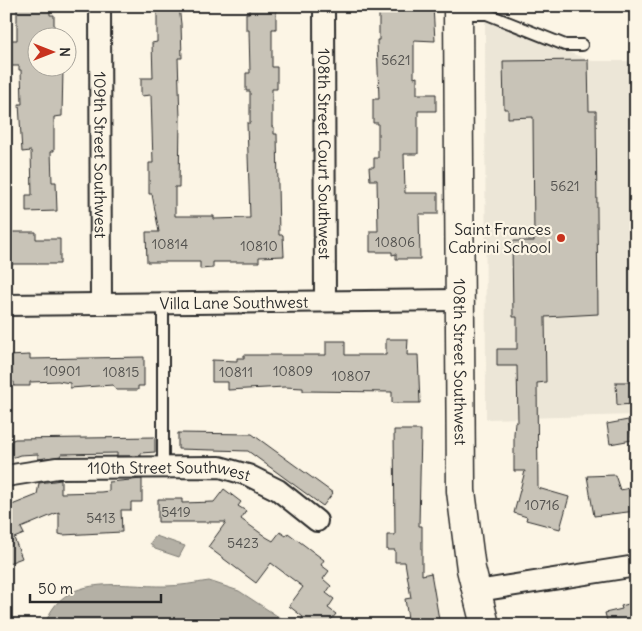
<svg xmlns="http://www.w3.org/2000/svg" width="642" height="631" viewBox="0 0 642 631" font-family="Delius,sans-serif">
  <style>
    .built { fill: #ece6d7 }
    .water { fill: #b4b0a5; stroke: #7d7b74 }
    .building { fill: #c8c3b7; stroke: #2b2b2b }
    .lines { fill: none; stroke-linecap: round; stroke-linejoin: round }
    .lane-casing { stroke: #2b2b2b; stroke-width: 14 }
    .street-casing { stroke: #2b2b2b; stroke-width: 24 }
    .secondary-casing { stroke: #2b2b2b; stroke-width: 31 }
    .lane { stroke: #fcf5e5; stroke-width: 10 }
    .street { stroke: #fcf5e5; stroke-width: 20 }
    .secondary { stroke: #fcf5e5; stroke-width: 28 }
    .poi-dot { fill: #c8321e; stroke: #fcf5e5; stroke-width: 2 }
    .labels { text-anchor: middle; stroke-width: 4.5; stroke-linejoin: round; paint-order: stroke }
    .number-label { font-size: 14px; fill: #52514e }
    .street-label { font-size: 16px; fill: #2b2b2b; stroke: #fcf5e5 }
    .poi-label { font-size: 16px; fill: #2b2b2b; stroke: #fcf5e5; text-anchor: end }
  </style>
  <rect width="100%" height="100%" fill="#fcf5e5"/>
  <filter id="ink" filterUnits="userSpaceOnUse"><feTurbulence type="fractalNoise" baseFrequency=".02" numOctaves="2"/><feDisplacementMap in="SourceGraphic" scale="10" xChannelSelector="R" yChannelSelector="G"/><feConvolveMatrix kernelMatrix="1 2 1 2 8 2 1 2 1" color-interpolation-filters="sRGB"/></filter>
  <g filter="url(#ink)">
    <path class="built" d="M485 21 592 61H636V415L486 419Z"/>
    <g class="water">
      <path d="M156 536 185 546 179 557 155 549 150 543Z"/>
      <path d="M209 581 239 591 291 625H45C62 571 123 587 166 586 180 586 195 583 209 581Z"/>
    </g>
    <g class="building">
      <path d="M17 6H50V15H54V32H38V68L63 69 62 116 54 117V151H51L52 182H56L57 211 26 212V195H32L31 151 22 152 19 104H22L21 70H19V66H6V40H17Z"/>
      <path d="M157 6H179L181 24 182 58H178L180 118 179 187H175V216H214V219L250 218 247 123H250V91H246V73H250L249 30H246V13H249V6H271V10H276V29H272V67H277V89H272V127H274V134H277L279 235H283L284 256 259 257V262H213V268L200 269V262H147L146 232H159L152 194H149V163H153L151 95 141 96V78H153L152 43 157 42Z"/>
      <path d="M379 6H433L435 41 414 40V78L417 77V94H436V111H418V154H404L405 193H438V214H419L420 259H396V254L392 255V252H370V231H378L377 180H370L369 167H374V158H378V123H373V99H379L377 40H379Z"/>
      <path d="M588 60 589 111H596L598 314 545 317 546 382 537 383 538 488 569 497 560 529 526 520 527 517 514 513 525 471H514V434L515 422H518L517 366H497V349H517V317H513L512 241H534L533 117 508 118V109H504L503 61Z"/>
      <path d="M10 232H36V239H60V264H10Z"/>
      <path d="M386 339H408L407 355H418L420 403H392V392L303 391V388L285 387 228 390V382H212V360L237 361V358H244V355H326V341H345V355H386Z"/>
      <path d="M30 355V359L144 357V386H138V390H116L113 385 70 388V383L58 381 30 382V386H14V382H6V356Z"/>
      <path d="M616 382H636V404L617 405Z"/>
      <path d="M628 420 632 440 610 444 607 424Z"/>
      <path d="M394 430H421L419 526H422V575L431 573 440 625H409L405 599 411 598 405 562H395V550H387V535H395Z"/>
      <path d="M178 433 252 434 333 493 323 506 248 451 178 449Z"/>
      <path d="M155 437V452L141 453V456H117V453L61 454V456L38 459V454L20 455 6 460V443L15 439Z"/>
      <path d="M615 475 620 490 636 487V511L594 516 587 476Z"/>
      <path d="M142 479V502H131V510H121L122 532 63 535 59 534V512L21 528 24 534 14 538 22 558 6 564V492L12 505 37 495 39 483 61 480V493L101 492 109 491V482Z"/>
      <path d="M224 489 241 502 238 506 246 511 241 519 266 537 273 541 280 532 286 536 288 533 324 560 321 565 329 571 323 579 331 586 326 593 334 599 328 608 336 614 327 625H298L303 617 289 606 303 587 271 563 256 583 208 547 226 522H158V499H182V503L214 502Z"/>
      <path d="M636 602V625H608L605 613 622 609 621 606Z"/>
    </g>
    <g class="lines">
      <defs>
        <g id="lane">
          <path d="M458 14H487L565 45H582"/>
          <path d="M163 466V303"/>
        </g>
        <g id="street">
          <path id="s1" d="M100 6 101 304"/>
          <path id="s2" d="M324 6 325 300"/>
          <path id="s3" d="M6 305 460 300"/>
          <path id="s4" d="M6 476 57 468 220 467 248 475 278 490 317 521"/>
          <path d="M478 591 636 566"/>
        </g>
        <g id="secondary">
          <path id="s5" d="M458 6 461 491 471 569 485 625"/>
        </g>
      </defs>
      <use href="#lane" class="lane-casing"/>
      <use href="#street" class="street-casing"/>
      <use href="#secondary" class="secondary-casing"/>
      <use href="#lane" class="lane"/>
      <use href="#street" class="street"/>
      <use href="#secondary" class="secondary"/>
    </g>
  </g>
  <circle class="poi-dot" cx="561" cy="238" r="5"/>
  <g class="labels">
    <g class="number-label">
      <text x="396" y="65">5621</text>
      <text x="565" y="191">5621</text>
      <text x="395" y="247">10806</text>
      <text x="170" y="249">10814</text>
      <text x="259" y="251">10810</text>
      <text x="62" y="376">10901</text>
      <text x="293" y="376">10809</text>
      <text x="121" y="377">10815</text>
      <text x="236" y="377">10811</text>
      <text x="351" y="381">10807</text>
      <text x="542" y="510">10716</text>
      <text x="176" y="517">5419</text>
      <text x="101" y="523">5413</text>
      <text x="243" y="548">5423</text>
    </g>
    <g class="street-label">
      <text dy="6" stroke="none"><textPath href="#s2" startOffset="148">108th Street Court Southwest</textPath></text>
      <text dy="6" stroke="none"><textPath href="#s1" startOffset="149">109th Street Southwest</textPath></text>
      <text dy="6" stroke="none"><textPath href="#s3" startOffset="228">Villa Lane Southwest</textPath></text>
      <text dy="6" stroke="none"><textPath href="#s5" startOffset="356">108th Street Southwest</textPath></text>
      <text dy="6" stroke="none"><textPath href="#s4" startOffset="164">110th Street Southwest</textPath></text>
    </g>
    <g class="poi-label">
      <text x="551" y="235">Saint Frances<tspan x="551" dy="18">Cabrini School</tspan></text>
    </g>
  </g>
  <rect width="642" height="631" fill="none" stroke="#fcf5e5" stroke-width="25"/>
  <rect x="12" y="12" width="617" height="606" fill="none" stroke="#2b2b2b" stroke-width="2" filter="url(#ink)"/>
  <g transform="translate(52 52) rotate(90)"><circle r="24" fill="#fcf5e5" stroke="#a8a49b"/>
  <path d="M0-4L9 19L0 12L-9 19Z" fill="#c8321e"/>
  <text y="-8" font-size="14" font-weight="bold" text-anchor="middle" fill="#2b2b2b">N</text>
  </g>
  <path d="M30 594v8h131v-8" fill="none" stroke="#2b2b2b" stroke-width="2.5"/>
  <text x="38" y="594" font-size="15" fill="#2b2b2b" stroke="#fcf5e5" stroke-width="4" paint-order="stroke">50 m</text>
</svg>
